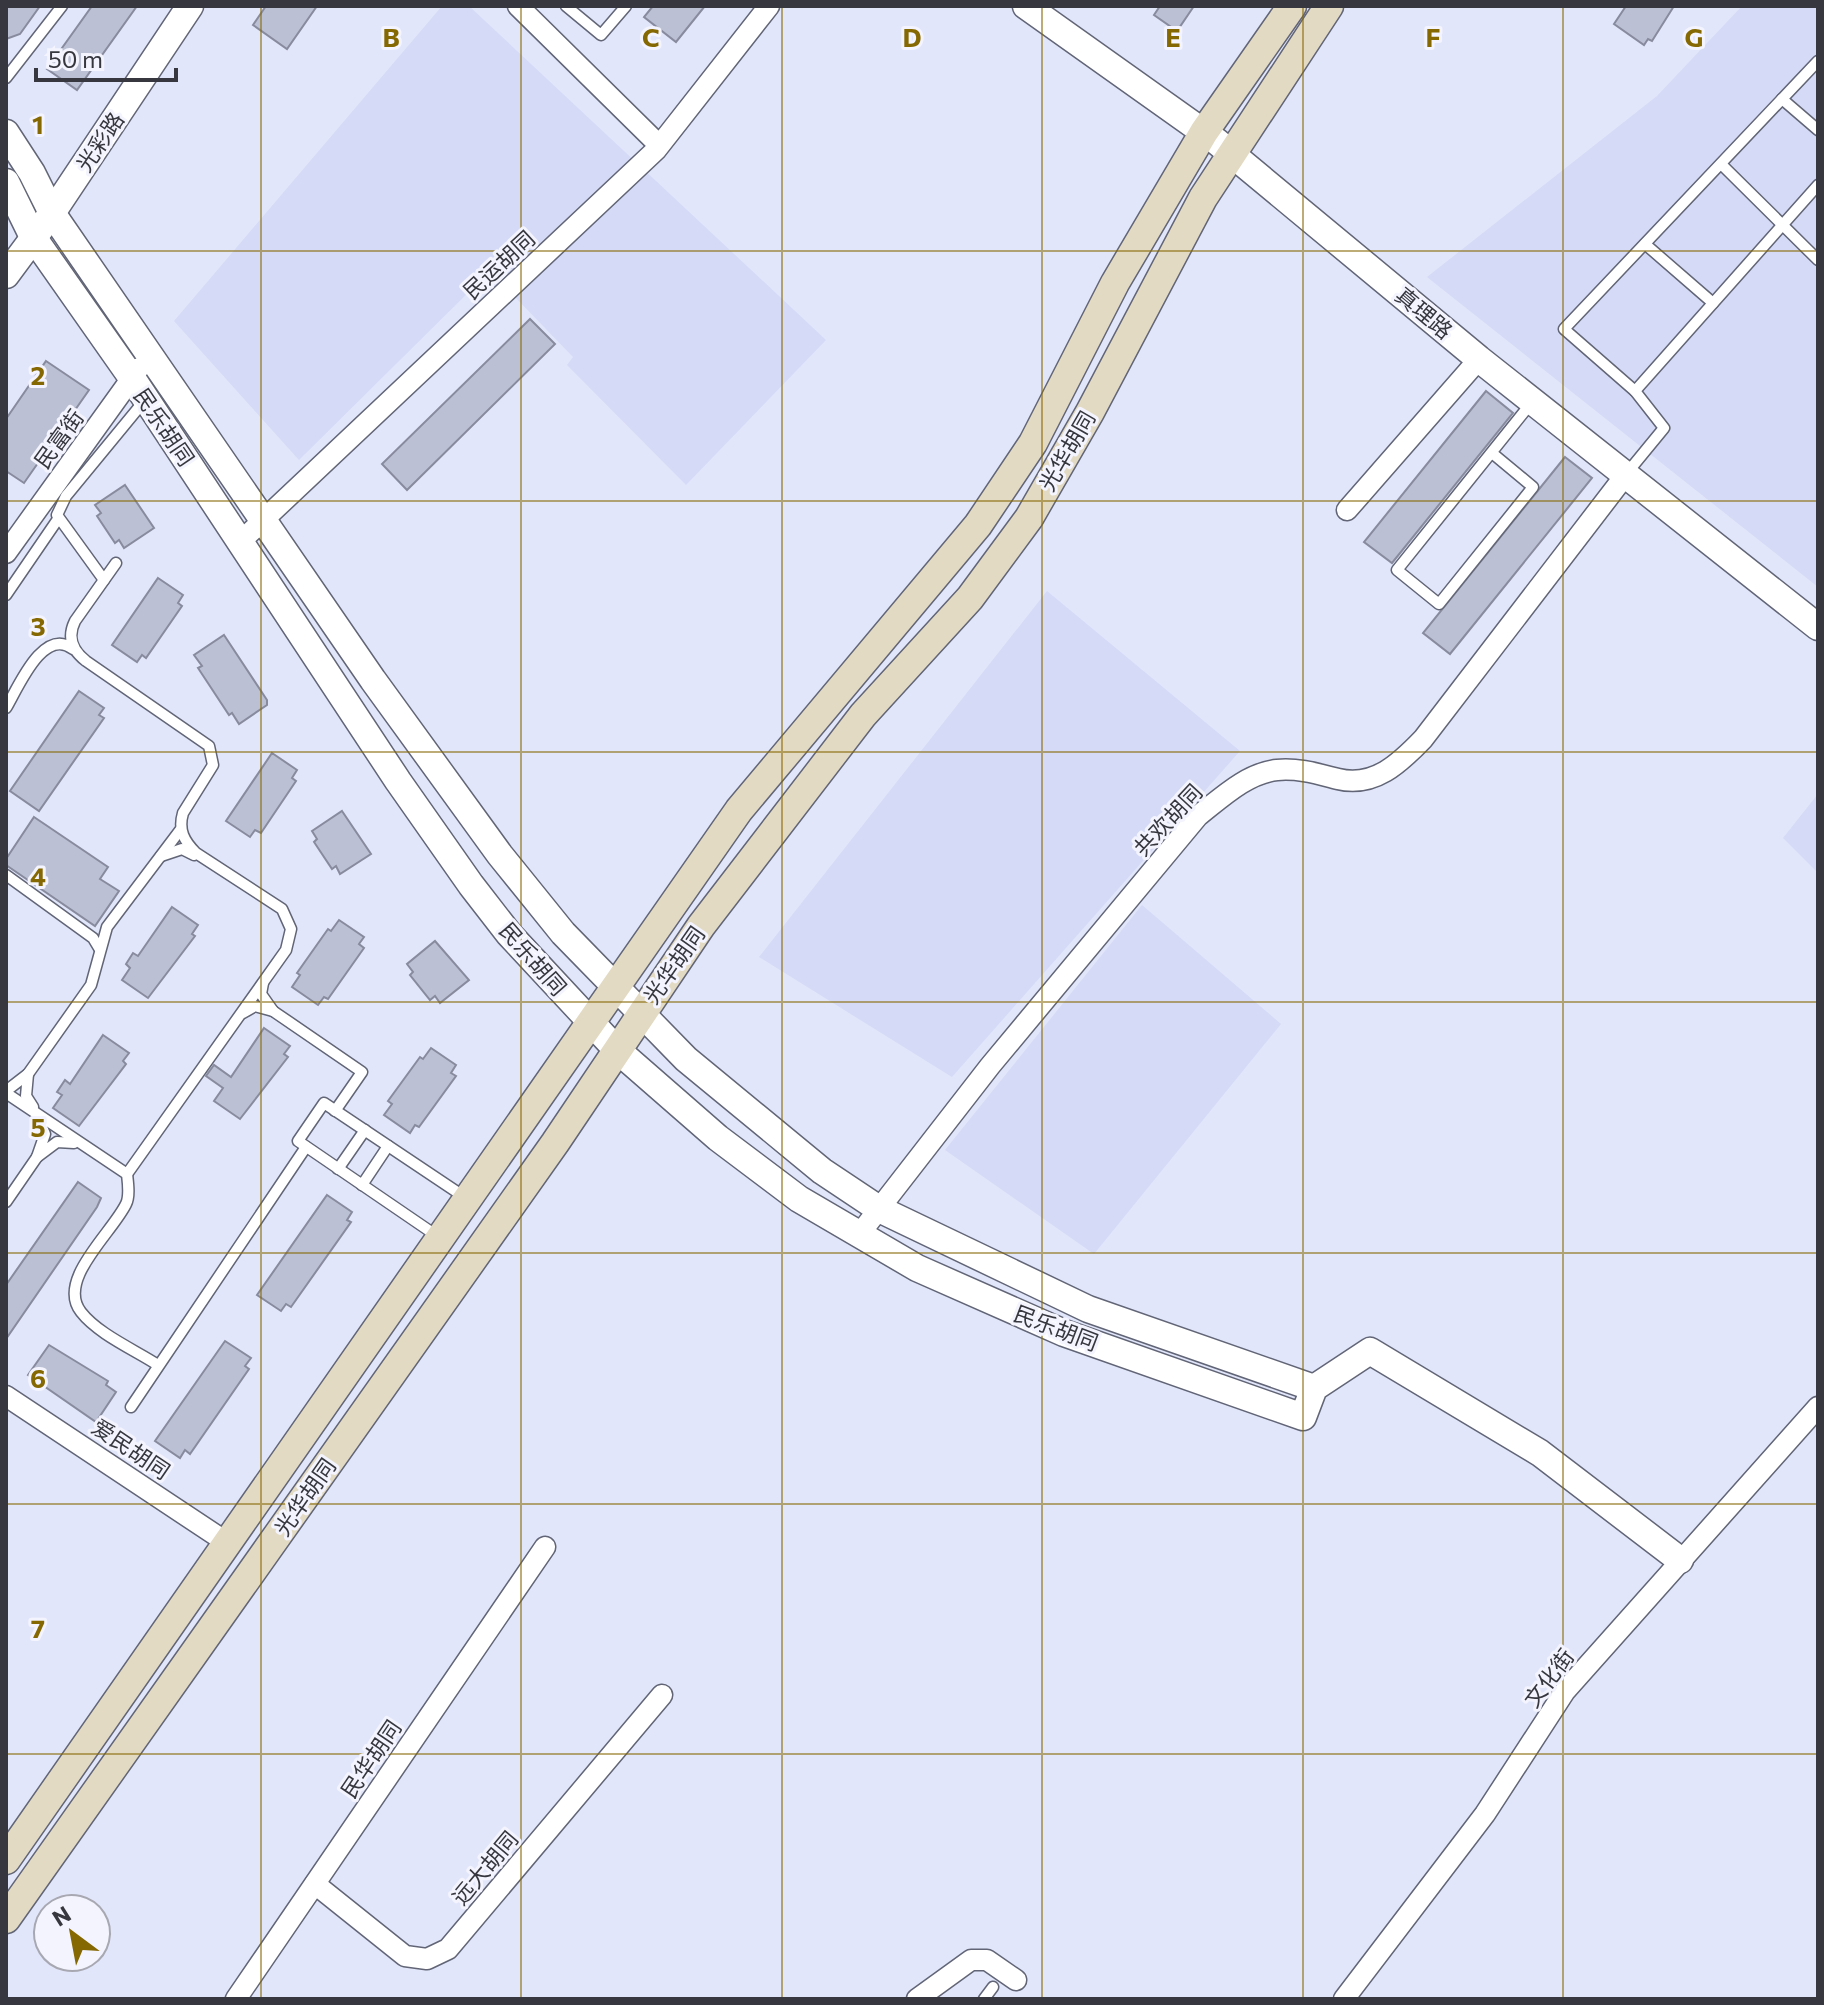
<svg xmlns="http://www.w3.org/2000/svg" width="1824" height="2005" viewBox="0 0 1824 2005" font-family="Commissioner,'Noto Sans SC',sans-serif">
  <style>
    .built { fill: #d5daf6 }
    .building { fill: #bcc0d4; stroke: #888b9e; stroke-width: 2 }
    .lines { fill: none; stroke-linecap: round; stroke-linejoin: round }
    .service-casing { stroke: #616576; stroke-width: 13 }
    .minor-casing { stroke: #616576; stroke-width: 23 }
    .tertiary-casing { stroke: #616576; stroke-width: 29 }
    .secondary-casing { stroke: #616576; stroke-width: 31 }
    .service { stroke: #fff; stroke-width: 10 }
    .minor { stroke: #fff; stroke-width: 20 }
    .tertiary { stroke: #fff; stroke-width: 26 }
    .secondary { stroke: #e3dac3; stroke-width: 28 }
    .grid { fill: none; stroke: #866803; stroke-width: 2; stroke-opacity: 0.55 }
    .labels { text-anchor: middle; stroke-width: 6; stroke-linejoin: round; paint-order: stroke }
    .street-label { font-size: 22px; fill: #36373f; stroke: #f3f4fd }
    .grid-label { font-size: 26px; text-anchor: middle; font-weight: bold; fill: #866803; stroke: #f3f4fd; stroke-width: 6; stroke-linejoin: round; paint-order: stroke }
  </style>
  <rect width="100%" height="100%" fill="#e2e6fb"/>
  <g class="built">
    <path d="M442 6H469L826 340 686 485 567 365 573 357 490 271 299 460 174 321Z"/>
    <path d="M1742 6H1818V587L1427 277 1657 96Z"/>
    <path d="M1047 591 1240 751 952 1077 759 957Z"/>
    <path d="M1818 794V873L1783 838Z"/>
    <path d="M1142 905 1281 1024 1094 1254 945 1150Z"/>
  </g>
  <g class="building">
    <path d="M6 6H40L20 34 6 39Z"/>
    <path d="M92 6H137L77 90 47 69Z"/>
    <path d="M266 6H317L287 49 253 25Z"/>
    <path d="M653 6H705L676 42 644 17Z"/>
    <path d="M1160 6H1194L1177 31 1154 15Z"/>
    <path d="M1626 6H1674L1652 41 1648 39 1644 45 1614 24Z"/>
    <path d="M530 319 555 344 407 490 382 464Z"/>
    <path d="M46 361 89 390 24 483 6 471V419Z"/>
    <path d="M1486 391 1513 413 1392 563 1364 542Z"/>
    <path d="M1565 457 1592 478 1450 654 1423 633Z"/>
    <path d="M125 485 154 528 124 548 119 540 115 543 97 516 101 513 95 505Z"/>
    <path d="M158 578 183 595 178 603 182 606 146 658 142 655 137 662 112 645Z"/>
    <path d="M224 635 267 700V705L239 724 232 713 229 715 198 668 202 666 194 655Z"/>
    <path d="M79 691 104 708 99 715 104 718 39 811 10 791Z"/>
    <path d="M272 753 297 770 292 778 296 781 261 833 255 830 250 837 226 821Z"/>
    <path d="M342 811 371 854 340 874 336 866 332 869 314 842 317 839 312 831Z"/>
    <path d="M34 817 108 867 100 879 119 891 95 926 6 865V859Z"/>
    <path d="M172 907 198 925 192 934 195 936 148 998 122 980 130 968 126 964 133 953 138 956Z"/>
    <path d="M339 920 364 937 359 944 364 948 328 999 324 997 318 1005 292 987 300 975 297 973 328 929 331 931Z"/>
    <path d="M435 941 469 980 440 1003 435 996 430 1000 410 975 413 972 407 964Z"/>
    <path d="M264 1028 290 1046 284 1054 288 1057 240 1119 214 1101 223 1088 206 1076 214 1065 231 1077Z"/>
    <path d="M103 1035 129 1053 123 1061 126 1064 79 1126 53 1108 62 1095 57 1092 65 1080 70 1084Z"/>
    <path d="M431 1048 456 1065 451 1073 456 1076 419 1127 415 1125 410 1133 384 1115 392 1104 388 1101 420 1057 423 1059Z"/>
    <path d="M78 1182 101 1198 97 1207 6 1339V1285Z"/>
    <path d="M327 1195 352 1212 347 1220 351 1222 291 1307 286 1304 281 1311 257 1295Z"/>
    <path d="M225 1341 251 1358 245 1366 249 1369 190 1454 185 1450 180 1458 155 1441Z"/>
    <path d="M49 1345 108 1381 106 1385 116 1392 96 1422 28 1375Z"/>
  </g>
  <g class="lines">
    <defs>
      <g id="service">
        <path d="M566 6 601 35 626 6"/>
        <path d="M6 78 62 6"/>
        <path d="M1782 99 1818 130"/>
        <path d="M1721 164 1818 260"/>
        <path d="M1645 244 1713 303"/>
        <path d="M1635 391 1564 329 1818 61"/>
        <path d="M1492 453 1533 487 1439 604 1397 570 1532 402"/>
        <path d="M1627 473 1664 428 1635 391 1818 185"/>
        <path d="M116 563 75 621C67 637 72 650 86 661L209 746 213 765 183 813C178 830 184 841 196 853L282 909 291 929 286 950 127 1174"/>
        <path d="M104 580 57 515 66 496 145 400"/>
        <path d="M6 595 58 519"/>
        <path d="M6 708C18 688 43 626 73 649"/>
        <path d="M161 856 182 849 194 855"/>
        <path d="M6 875 93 938 99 948"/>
        <path d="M273 1011 362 1072 335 1111"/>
        <path d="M243 1013 255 1006 273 1011 261 994 263 983"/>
        <path d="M28 1074 91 985 107 927 181 829"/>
        <path d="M6 1091 28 1074 26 1096 33 1107"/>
        <path d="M6 1093 127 1174C128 1183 130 1196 126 1204 112 1233 56 1280 81 1312 98 1334 135 1350 158 1365"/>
        <path d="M36 1114 45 1134 37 1157 57 1142 74 1143"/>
        <path d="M338 1169 365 1130"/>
        <path d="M362 1185 388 1146"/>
        <path d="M6 1202 37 1157"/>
        <path d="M437 1236 298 1141 324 1103 466 1198"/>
        <path d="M131 1407 306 1147"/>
        <path d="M984 1999 993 1987"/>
      </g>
      <g id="minor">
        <path d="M518 6 659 145"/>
        <path d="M1347 510 1479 359"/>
        <path d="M241 541 656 150 769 6"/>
        <path d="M6 553 139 368"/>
        <path d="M858 1236 990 1066 1198 816C1221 798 1247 773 1277 770 1299 768 1318 774 1338 779 1374 788 1400 763 1423 739L1627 473"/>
        <path d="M6 1396 229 1544"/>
        <path d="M315 1884 405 1956 427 1959 448 1949 662 1695"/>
        <path d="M236 1999 545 1547"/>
        <path d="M917 1999 971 1960H987L1016 1980"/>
        <path d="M1344 1999 1485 1814 1565 1691 1818 1407"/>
      </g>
      <g id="tertiary">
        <path d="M1026 6 1216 141 1479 359 1818 627"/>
        <path d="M6 133 32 173 52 213 373 680 500 855 563 933 686 1059 822 1171 879 1209 1088 1309 1314 1388"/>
        <path d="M6 182 33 237 132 378 398 781 471 885 509 934 616 1049 718 1138 799 1199 917 1268 1064 1333 1303 1417 1314 1388 1370 1351 1540 1453 1680 1560"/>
        <path d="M6 275 52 213 190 6"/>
      </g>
      <g id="secondary">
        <path d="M6 1860 739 810 978 525 1033 443 1115 283 1204 132 1292 6"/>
        <path d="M6 1919 555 1143 701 926 863 715 970 598 1029 518 1090 412 1203 198 1329 6"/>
      </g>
    </defs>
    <use href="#service" class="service-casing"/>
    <use href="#minor" class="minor-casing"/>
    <use href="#tertiary" class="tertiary-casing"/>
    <use href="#secondary" class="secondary-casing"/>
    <use href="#service" class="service"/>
    <use href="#minor" class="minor"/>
    <use href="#tertiary" class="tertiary"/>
    <use href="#secondary" class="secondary"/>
  </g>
  <path class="grid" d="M261 6V1999M521 6V1999M782 6V1999M1042 6V1999M1303 6V1999M1563 6V1999M6 251H1818M6 501H1818M6 752H1818M6 1002H1818M6 1253H1818M6 1504H1818M6 1754H1818"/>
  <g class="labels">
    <g class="street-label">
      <text transform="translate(100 142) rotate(-56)" y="8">光彩路</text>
      <text transform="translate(499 265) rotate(-43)" y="8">民运胡同</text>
      <text transform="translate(1424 313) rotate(40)" y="8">真理路</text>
      <text transform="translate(164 427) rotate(56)" y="8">民乐胡同</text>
      <text transform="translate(59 439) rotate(-54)" y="8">民富街</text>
      <text transform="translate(1067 451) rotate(-60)" y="8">光华胡同</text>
      <text transform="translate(1168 820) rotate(-47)" y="8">共欢胡同</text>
      <text transform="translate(533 959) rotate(49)" y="8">民乐胡同</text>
      <text transform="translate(674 965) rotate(-55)" y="8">光华胡同</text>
      <text transform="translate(1056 1328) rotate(21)" y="8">民乐胡同</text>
      <text transform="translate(131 1449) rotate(34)" y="8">爱民胡同</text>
      <text transform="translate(305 1497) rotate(-55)" y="8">光华胡同</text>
      <text transform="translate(1549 1678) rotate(-53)" y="8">文化街</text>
      <text transform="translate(371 1759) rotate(-56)" y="8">民华胡同</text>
      <text transform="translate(485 1868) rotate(-50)" y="8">远大胡同</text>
    </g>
  </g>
  <g class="grid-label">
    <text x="391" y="47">B</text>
    <text x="651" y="47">C</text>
    <text x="912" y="47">D</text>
    <text x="1173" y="47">E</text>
    <text x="1433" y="47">F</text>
    <text x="1694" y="47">G</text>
    <text x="38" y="134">1</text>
    <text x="38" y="385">2</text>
    <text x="38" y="636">3</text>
    <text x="38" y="886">4</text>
    <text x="38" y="1137">5</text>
    <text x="38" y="1388">6</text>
    <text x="38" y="1638">7</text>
  </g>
  <rect width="1824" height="2005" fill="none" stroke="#36373f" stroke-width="16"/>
  <g transform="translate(72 1933) rotate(328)"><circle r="38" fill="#f3f4fd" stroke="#a7a8b1" stroke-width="2"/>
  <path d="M0-6L14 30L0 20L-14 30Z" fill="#866803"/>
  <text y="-12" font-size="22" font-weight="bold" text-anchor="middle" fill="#36373f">N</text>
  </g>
  <path d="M36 68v12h140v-12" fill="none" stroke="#36373f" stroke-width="4"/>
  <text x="48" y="68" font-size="24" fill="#36373f" stroke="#f3f4fd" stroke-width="6" paint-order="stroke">50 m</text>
</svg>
